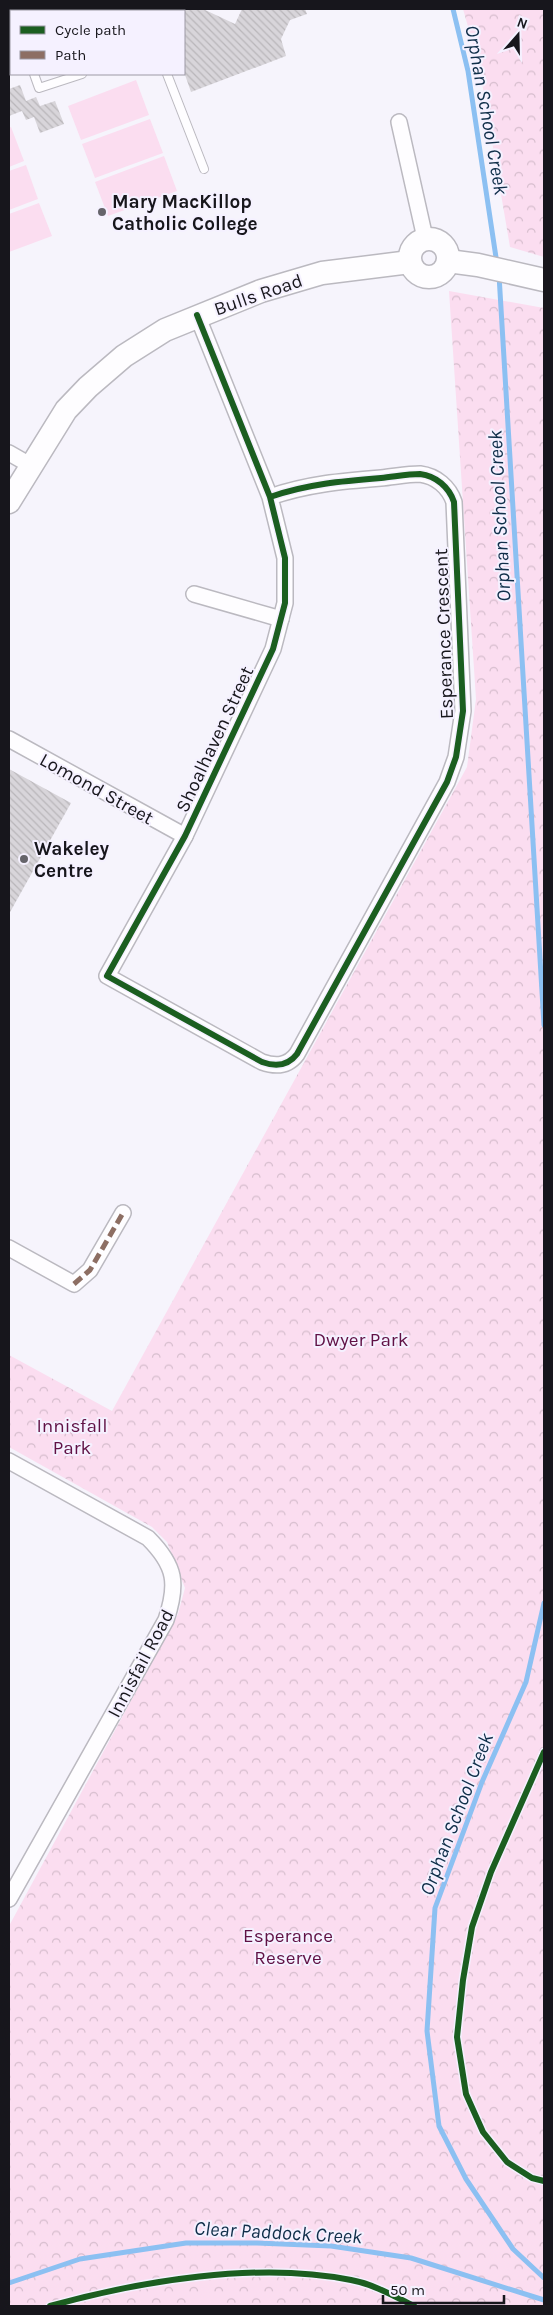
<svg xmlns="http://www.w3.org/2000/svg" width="553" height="2315" viewBox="0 0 553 2315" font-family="Karla,sans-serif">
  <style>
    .park { fill: url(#park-crowns) }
    .pitch { fill: #fbddf0 }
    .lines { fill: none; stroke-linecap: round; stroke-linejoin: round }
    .stream { stroke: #8cc0f2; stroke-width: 5 }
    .building { fill: url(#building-back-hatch) }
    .lane-casing { stroke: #bbb9c0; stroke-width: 10 }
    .street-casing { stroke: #bbb9c0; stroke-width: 18 }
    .secondary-casing { stroke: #bbb9c0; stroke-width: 25 }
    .lane { stroke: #fefdff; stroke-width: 8 }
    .street { stroke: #fefdff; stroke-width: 15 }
    .secondary { stroke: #fefdff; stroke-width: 22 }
    .quiet { stroke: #8d6e63; stroke-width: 5; stroke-dasharray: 10 5; stroke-linecap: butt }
    .cycleway-casing { stroke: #f5f1ff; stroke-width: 9 }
    .cycleway { stroke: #1b5e20; stroke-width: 6 }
    .poi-dot { fill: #65646a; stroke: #f5f1ff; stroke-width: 2 }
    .labels { text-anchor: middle; stroke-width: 4; stroke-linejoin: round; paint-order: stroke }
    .poi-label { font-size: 19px; font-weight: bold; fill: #17161c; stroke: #f5f1ff; text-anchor: start }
    .street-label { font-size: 19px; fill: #17161c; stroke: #f5f1ff }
    .park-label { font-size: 19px; fill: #601145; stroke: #f5f1ff }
    .water-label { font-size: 20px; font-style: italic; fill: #102f4a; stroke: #f5f1ff }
  </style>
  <defs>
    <pattern id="park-crowns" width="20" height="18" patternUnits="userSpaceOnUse" patternTransform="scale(1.25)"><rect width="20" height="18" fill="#fbddf0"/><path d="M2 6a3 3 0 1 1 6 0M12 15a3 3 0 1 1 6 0" fill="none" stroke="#d6bdcd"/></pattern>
    <pattern id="building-back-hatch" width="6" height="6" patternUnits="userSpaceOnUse" patternTransform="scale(1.25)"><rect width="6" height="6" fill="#d8d5da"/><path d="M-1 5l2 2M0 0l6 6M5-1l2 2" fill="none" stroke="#b9b6ba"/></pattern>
  </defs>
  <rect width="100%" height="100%" fill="#f6f4fc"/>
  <g class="park">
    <path d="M463 9H544V257L510 247 479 65Z"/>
    <path d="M449 291 544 308V2306H9V1926L178 1614 185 1588 167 1542 152 1527 9 1447V1355L112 1411 467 767 476 699Z"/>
  </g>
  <g class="pitch">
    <path d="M136 80 149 115 81 140 68 106Z"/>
    <path d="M150 119 163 153 95 178 82 144Z"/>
    <path d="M11 127 24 161 9 167V128Z"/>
    <path d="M164 156 177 191 108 216 95 182Z"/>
    <path d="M26 165 38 199 9 210V171Z"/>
    <path d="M39 203 52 236 9 252V214Z"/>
    <path d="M210 2289 222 2306H184Z"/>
  </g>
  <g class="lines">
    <g class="stream">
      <path d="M453 9 468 71 497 264"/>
      <path d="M499 275 544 1025"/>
      <path d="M544 1603 526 1682 482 1782 435 1908 427 2031 439 2126 466 2179 513 2249 544 2278"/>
      <path d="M9 2283 80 2259 186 2243H257L331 2246 411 2258 544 2300"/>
    </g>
  </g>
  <g class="building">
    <path d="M31 9H203L235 24 242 9H305L307 14 290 20 281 39 286 56 191 92 184 72V11H32Z"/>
    <path d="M20 85 26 101 36 97 40 106 55 101 64 124 40 133 34 117 26 120 22 111 9 116V89Z"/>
    <path d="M9 769 71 803 9 914Z"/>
  </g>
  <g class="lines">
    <defs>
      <g id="lane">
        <path d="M9 9 11 14"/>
        <path d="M34 74 39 88 82 74"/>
        <path d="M167 74 204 169"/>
      </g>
      <g id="street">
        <path d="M399 122 425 238"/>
        <path d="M197 315 270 497 285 558V603L273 649 185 836 107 976 262 1062C276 1067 288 1066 297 1054L447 782 456 757 463 711 454 502C449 487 436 476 420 474 407 474 393 477 381 478 343 481 307 484 270 497"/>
        <path d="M9 453 30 465"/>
        <path d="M194 594 281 619"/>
        <path d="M9 739 185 836"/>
        <path d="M9 1248 74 1284 90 1270 123 1213"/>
        <path d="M9 1461 148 1538C176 1566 178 1584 166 1620L9 1899"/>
      </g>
      <g id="secondary">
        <circle cx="429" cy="258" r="19"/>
        <path d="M448 261 478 265 544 280"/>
        <path d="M9 502 66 410 88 387 124 356 165 330 261 291 322 273 410 262"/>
      </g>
    </defs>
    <use href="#lane" class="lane-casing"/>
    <use href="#street" class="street-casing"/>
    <use href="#secondary" class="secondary-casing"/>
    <use href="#lane" class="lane"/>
    <use href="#street" class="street"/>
    <use href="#secondary" class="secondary"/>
    <path class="quiet" d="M74 1284 90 1270 123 1213"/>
    <defs>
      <g id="cycleway">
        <path d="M197 315 270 497 285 558V603L273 649 185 836 107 976 262 1062C276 1067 288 1066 297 1054L447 782 456 757 463 711 454 502C449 487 436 476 420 474 407 474 393 477 381 478 343 481 307 484 270 497"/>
        <path d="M544 1752 491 1872 472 1927 463 1980 457 2037 466 2094 483 2132 507 2162 532 2178 544 2181"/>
        <path d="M50 2306C140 2281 258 2261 351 2280 373 2284 394 2296 414 2306"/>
      </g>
    </defs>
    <use href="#cycleway" class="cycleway-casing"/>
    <use href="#cycleway" class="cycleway"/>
  </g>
  <g class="poi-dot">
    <circle cx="102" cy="212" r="5"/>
    <circle cx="24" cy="859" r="5"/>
  </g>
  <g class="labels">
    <g class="poi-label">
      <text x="112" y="208">Mary MacKillop<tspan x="112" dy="22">Catholic College</tspan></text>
      <text x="34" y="855">Wakeley<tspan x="34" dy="22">Centre</tspan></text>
    </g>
    <g class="street-label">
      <text transform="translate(258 294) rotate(-19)" y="7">Bulls Road</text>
      <text transform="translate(443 634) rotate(-92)" y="7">Esperance Crescent</text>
      <text transform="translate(214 739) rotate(-65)" y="7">Shoalhaven Street</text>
      <text transform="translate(97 788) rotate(29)" y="7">Lomond Street</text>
      <text transform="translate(140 1663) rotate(-62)" y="7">Innisfail Road</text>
    </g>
    <g class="park-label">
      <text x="361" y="1346">Dwyer Park</text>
      <text x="72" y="1432">Innisfall<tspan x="72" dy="22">Park</tspan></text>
      <text x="288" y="1942">Esperance<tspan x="288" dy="22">Reserve</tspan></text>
    </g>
    <g class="water-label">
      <text transform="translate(487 110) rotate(80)" y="7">Orphan School Creek</text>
      <text transform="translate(499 516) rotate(-93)" y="7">Orphan School Creek</text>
      <text transform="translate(456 1814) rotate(-69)" y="7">Orphan School Creek</text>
      <text transform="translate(278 2232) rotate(3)" y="7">Clear Paddock Creek</text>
    </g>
  </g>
  <rect width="553" height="2315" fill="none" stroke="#17161c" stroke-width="20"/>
  <rect x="10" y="10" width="175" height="65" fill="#f5f1ff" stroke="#9c99a4"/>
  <rect x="20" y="26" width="25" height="8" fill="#1b5e20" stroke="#9c99a4"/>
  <text x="55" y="35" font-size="15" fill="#17161c">Cycle path</text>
  <rect x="20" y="51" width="25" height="8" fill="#8d6e63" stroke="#9c99a4"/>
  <text x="55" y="60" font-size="15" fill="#17161c">Path</text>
  <g transform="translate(518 35) rotate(20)" stroke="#f5f1ff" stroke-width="4" paint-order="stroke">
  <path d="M0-4L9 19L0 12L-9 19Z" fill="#17161c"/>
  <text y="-8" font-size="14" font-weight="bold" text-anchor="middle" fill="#17161c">N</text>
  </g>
  <path d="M383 2295v8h121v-8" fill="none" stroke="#17161c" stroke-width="2.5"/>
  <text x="390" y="2295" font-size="15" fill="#17161c" stroke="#f5f1ff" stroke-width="4" paint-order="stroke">50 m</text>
</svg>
